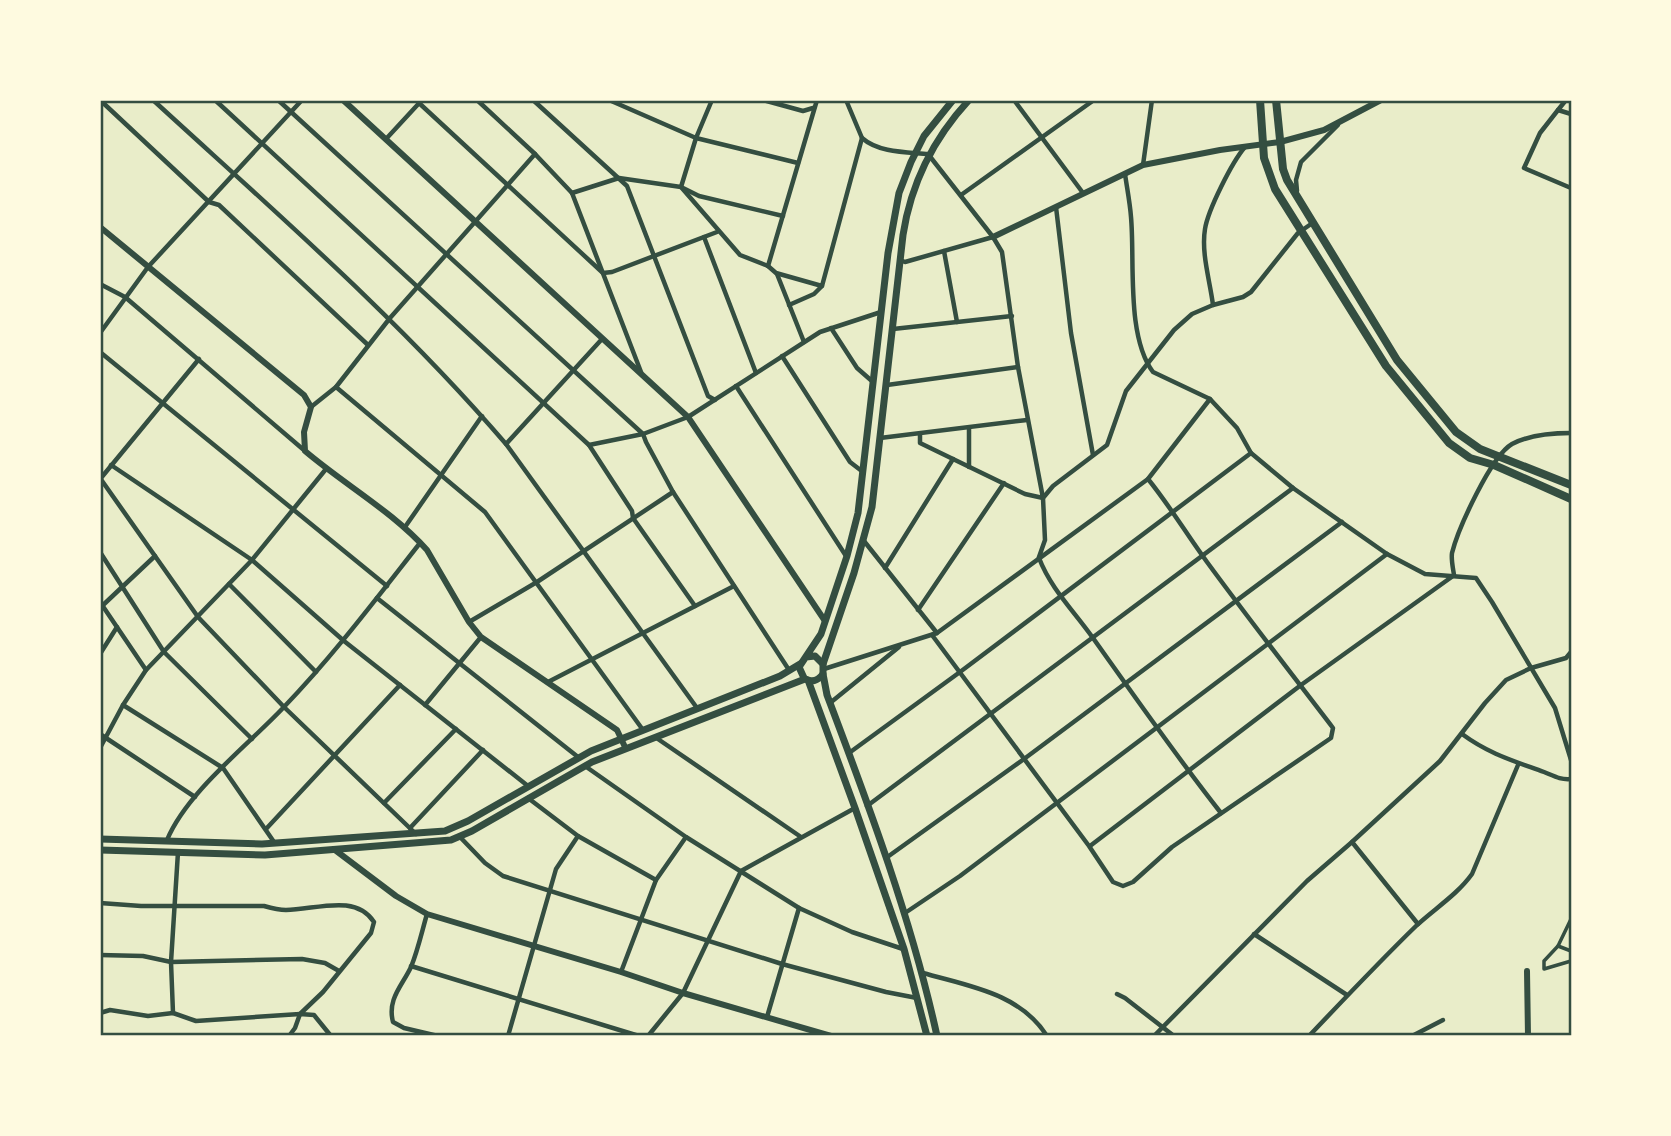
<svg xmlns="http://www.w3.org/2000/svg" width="1671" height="1136" viewBox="0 0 1671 1136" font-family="'DejaVu Sans',sans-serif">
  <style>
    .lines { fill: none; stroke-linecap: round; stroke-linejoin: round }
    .pedestrian { stroke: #344e41; stroke-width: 3.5 }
    .minor { stroke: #344e41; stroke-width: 4.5 }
    .tertiary { stroke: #344e41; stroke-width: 6 }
    .secondary { stroke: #344e41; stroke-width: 7 }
    .primary { stroke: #344e41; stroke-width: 8 }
    .neatline { fill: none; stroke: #344e41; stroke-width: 2.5 }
  </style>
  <rect width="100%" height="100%" fill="#e9edc9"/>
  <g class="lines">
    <g class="pedestrian">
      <path d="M1571 919 1558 946 1544 961V969L1571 961"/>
      <path d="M1558 946 1571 951"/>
    </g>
    <g class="minor">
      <path d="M100 100 209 202 219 205 368 345"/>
      <path d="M153 100C274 211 399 319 506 444L697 708"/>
      <path d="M215 100 589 445 632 511 633 518 695 606"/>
      <path d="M278 100 643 434 646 442 673 492 789 670"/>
      <path d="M477 100 535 154 572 193 641 372"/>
      <path d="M533 100 627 186 708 396 715 400"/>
      <path d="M609 100 696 138 798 163"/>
      <path d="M712 100 696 138 681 187 740 255 768 266 776 273 822 286 862 138 846 100"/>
      <path d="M763 100 803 111 813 108"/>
      <path d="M1014 100 1083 193"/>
      <path d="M419 103 603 273 612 272 717 232"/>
      <path d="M1558 110 1566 100"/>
      <path d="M1571 114 1558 110 1540 133 1524 168 1571 188"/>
      <path d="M862 138C879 153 907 152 928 154L993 237 1002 252 1018 367 1043 498 1025 494 920 443V434"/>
      <path d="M386 139 422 100"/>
      <path d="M1143 165 1152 100"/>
      <path d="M1125 174C1127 188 1130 203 1131 217 1135 261 1126 336 1153 372L1210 399 1237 428 1251 453 1293 488 1387 554 1425 574 1476 578 1492 602 1555 708 1571 760"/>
      <path d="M1297 191 1296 180 1301 162 1338 125"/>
      <path d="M572 193 619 178 681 187 699 196 783 216"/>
      <path d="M961 195 1094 100"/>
      <path d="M1056 207 1071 333 1093 455"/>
      <path d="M704 237 756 373"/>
      <path d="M944 251 957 322"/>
      <path d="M900 260 905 262 993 237"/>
      <path d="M768 266 817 100"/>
      <path d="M777 274 804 342"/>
      <path d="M100 284 125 297 305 451"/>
      <path d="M789 305 814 294 822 286"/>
      <path d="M1213 305C1210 281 1201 253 1205 229 1208 210 1232 162 1245 147"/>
      <path d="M831 328 857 368 873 382"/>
      <path d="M893 329 1012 316"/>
      <path d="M100 333 148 267 302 100"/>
      <path d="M100 352 387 586"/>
      <path d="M782 356 850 462 863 472"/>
      <path d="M887 385 1018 367"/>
      <path d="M736 386 846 556"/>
      <path d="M336 387 485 512 643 730"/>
      <path d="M311 407 336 387 390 318 535 154"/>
      <path d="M969 428V467"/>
      <path d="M880 438 1027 420"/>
      <path d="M506 444 602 339"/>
      <path d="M589 445 643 434 688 417 820 332 881 312"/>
      <path d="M111 465 252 560 344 641 528 786"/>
      <path d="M100 478 198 617 284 707 416 834"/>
      <path d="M101 478 199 359"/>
      <path d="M405 527 482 416"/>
      <path d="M864 541 937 633"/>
      <path d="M100 552 164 652 252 739"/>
      <path d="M1039 557 1045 540 1043 498 1053 486 1107 445 1126 391 1174 330 1192 314 1213 305 1243 297 1251 292 1298 233 1314 222"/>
      <path d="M1039 558C1051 589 1074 611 1093 638 1135 697 1176 756 1221 813"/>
      <path d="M885 568 953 459"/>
      <path d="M1454 575C1453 568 1451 560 1452 553 1458 529 1491 456 1512 444 1529 435 1552 433 1571 433"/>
      <path d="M229 584 316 672"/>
      <path d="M377 598 578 757"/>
      <path d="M100 602 146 670"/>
      <path d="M102 606 155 556"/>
      <path d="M918 610 1004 483"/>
      <path d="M469 622 537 582 673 492"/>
      <path d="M932 635 1089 846 1113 882 1123 886 1133 882 1172 847 1331 738 1333 728C1291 673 1248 618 1207 562 1187 535 1170 506 1148 479"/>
      <path d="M100 654 117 627"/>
      <path d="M824 669 937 633 1148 479 1210 399"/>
      <path d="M548 682 734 586"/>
      <path d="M830 703 899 647"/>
      <path d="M123 705 223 768 274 842"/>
      <path d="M425 705 481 637"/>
      <path d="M100 734 195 797"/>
      <path d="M1462 734C1489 754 1514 761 1544 772 1554 776 1560 780 1571 779"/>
      <path d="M655 737 801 837"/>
      <path d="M100 748 123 705 146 670 252 560 326 469"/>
      <path d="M849 753 960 672 1251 453"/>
      <path d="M585 766 686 837 799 908 852 932 903 949"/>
      <path d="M528 798 578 836 656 880"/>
      <path d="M384 803 456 729"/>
      <path d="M867 806 1293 488"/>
      <path d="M410 828 483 750"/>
      <path d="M266 829 400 685"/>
      <path d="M460 837 485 863 503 876 782 964 886 992 917 998"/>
      <path d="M167 840C187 792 247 746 283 708 333 656 376 599 420 543"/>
      <path d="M1352 842 1418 924"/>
      <path d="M1090 846 1301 685 1453 576"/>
      <path d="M886 858 1024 759 1342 522"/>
      <path d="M100 903 141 906H264C271 908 279 910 286 910 315 910 355 893 374 922L371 933 323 992 300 1014 295 1028 289 1036"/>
      <path d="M905 913 960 876 1387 554"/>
      <path d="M427 914C422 931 418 950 411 967 402 986 387 999 393 1022L404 1028 438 1036"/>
      <path d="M1254 934 1347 995"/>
      <path d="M100 955 143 956 171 962 302 959 325 963 339 971"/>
      <path d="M411 966 639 1036"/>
      <path d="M621 972 656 880 686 837"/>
      <path d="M923 973C968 986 1020 993 1047 1036"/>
      <path d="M1117 994 1125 998 1174 1036"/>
      <path d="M100 1013 110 1010 148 1016 173 1013 196 1021 300 1014 314 1015 331 1036"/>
      <path d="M173 1013 171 962 178 852"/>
      <path d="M767 1017 799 908"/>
      <path d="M508 1036 556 869 578 836"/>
      <path d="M648 1036 683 993 741 871 855 808"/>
      <path d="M1154 1036 1307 881 1352 842 1440 761 1485 703 1506 680 1531 668 1566 658 1571 652"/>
      <path d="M1309 1036C1344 999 1379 962 1416 926 1434 909 1457 895 1472 874L1518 765"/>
      <path d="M1412 1036 1443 1020"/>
    </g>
    <g class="tertiary">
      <path d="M343 100 688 417 825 621"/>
      <path d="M100 227 304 395 311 407 304 432 305 451C345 485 392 511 427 550L469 622 481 637 617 730 625 747"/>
      <path d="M993 237 1143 165 1220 150 1280 142 1324 130 1381 100"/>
      <path d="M335 850 396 896 427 914 621 972 683 993 831 1036"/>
      <path d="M1527 971 1528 1036"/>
    </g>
    <g class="secondary">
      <path d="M806 657 815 656 823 664V674C818 681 811 683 804 678L799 667 821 634 847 556 858 513 888 253 899 193 911 162 924 136 953 100"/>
      <path d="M823 664 854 573 872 507 903 235C911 183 933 139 969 100"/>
      <path d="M823 674 827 695C869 806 912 921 937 1036"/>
      <path d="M808 680 855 808 904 949 927 1036"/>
      <path d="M100 839 262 844 445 831 468 821 591 751 780 676 800 664"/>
      <path d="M100 850 265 855 451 840 472 831 592 762 805 679"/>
    </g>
    <g class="primary">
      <path d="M1260 100 1264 158 1275 189 1386 366 1449 443 1470 458 1494 465 1571 499"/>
      <path d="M1276 100 1283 169 1287 180 1397 360 1456 432 1480 449 1571 485"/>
    </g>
  </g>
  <rect width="1671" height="1136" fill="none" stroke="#fefae0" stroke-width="203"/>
  <rect x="102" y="102" width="1468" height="932" class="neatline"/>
</svg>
